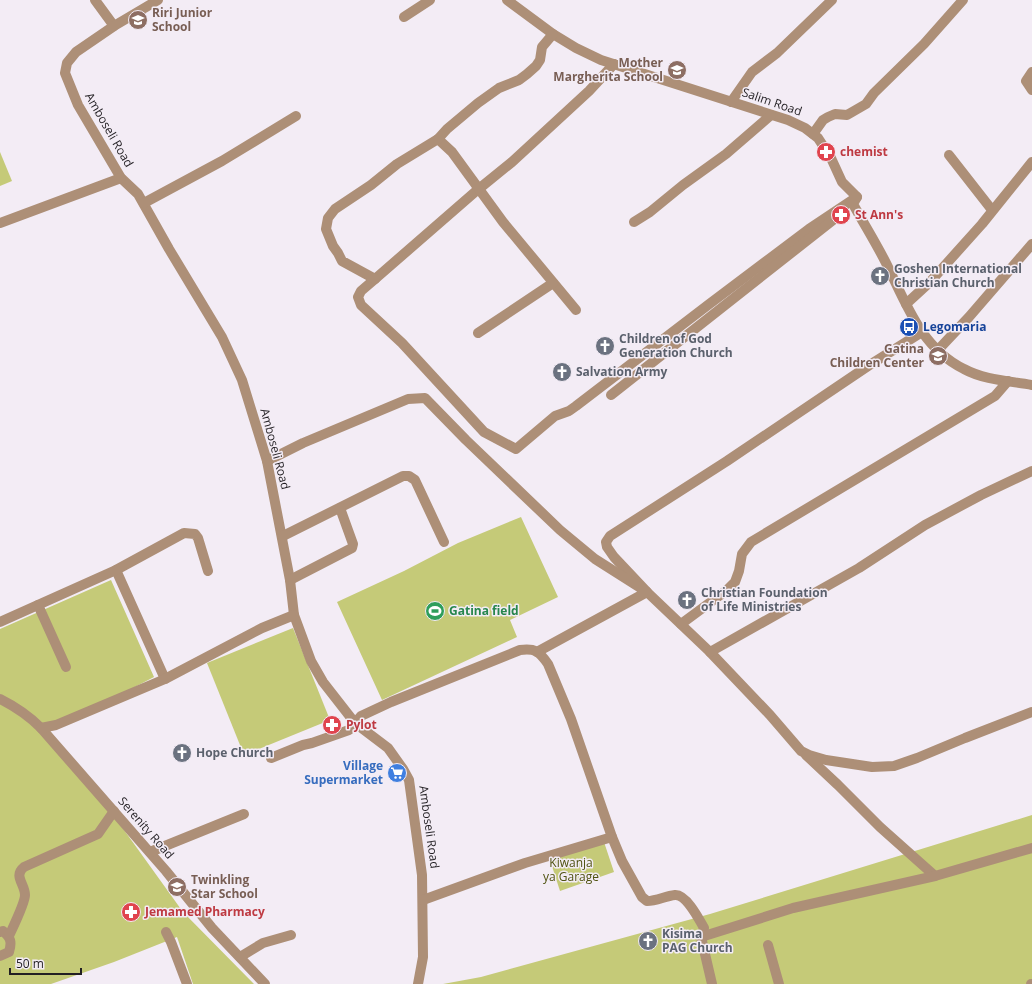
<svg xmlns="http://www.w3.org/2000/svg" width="1032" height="984" viewBox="0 0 1032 984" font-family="'Open Sans',sans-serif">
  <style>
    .green { fill: #c5ca78 }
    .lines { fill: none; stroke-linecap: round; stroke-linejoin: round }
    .minor { stroke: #ad8f77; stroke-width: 10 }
    .labels { text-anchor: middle; stroke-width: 3; stroke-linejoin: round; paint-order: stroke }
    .education-label { font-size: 12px; font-weight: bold; fill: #785e54; stroke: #f3ecf5; text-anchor: start }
    .street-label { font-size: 12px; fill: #221f23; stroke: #f3ecf5 }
    .health-label { font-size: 12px; font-weight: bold; fill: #be3a42; stroke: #f3ecf5; text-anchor: start }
    .worship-label { font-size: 12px; font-weight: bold; fill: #5b616d; stroke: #f3ecf5; text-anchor: start }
    .transit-label { font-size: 12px; font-weight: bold; fill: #164399; stroke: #f3ecf5; text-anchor: start }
    .leisure-label { font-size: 12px; font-weight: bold; fill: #27864d; stroke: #f3ecf5; text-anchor: start }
    .shop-label { font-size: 12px; font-weight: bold; fill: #366cbe; stroke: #f3ecf5; text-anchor: end }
    .park-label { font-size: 12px; fill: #4f5210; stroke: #f3ecf5 }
  </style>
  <rect width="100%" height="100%" fill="#f3ecf5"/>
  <g class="green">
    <path d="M0 152 12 181 0 186Z"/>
    <path d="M521 517 558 597 510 620 517 637 382 700 337 602 404 571 458 543Z"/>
    <path d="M111 580 154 677 50 731 78 766 183 912 254 984H193L177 937 114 962 51 984H0V629Z"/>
    <path d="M293 628 330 720 244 755 207 663Z"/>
    <path d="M1032 815V984H443L481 977 710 914Z"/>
    <path d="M604 842 614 872 560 891 550 860Z"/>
  </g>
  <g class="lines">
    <g class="minor">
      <path d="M95 0 114 26"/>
      <path d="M158 0 114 26 76 52 67 63 65 73 78 105 121 178 138 194 169 249 222 337 242 380 267 461 290 580 294 615 311 661 323 682 355 723 388 748 403 769 409 780 422 875 423 957 418 984"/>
      <path d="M507 0 553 34 576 48 601 60 788 120 805 128 818 138 831 158 842 182 857 197 853 204C864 224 876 243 886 263 906 303 921 348 964 369 984 380 1010 381 1032 385"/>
      <path d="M404 17 430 0"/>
      <path d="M614 64 589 91 512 162 475 192 375 279 361 291 358 297 361 305 402 343 484 432 516 449 555 416 569 411 576 406 708 305 809 229 857 197"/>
      <path d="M1032 72 1026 81 1032 90"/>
      <path d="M731 102 752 72 777 53 832 0"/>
      <path d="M813 134 823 120 828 117 835 114 847 115 866 104 874 93 924 44 963 0"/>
      <path d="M438 139 452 152 503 222 576 310"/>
      <path d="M949 155 992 210"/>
      <path d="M144 203 222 161 296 116"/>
      <path d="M634 222 650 212 683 185 726 154 771 115"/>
      <path d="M0 223 121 178"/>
      <path d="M375 279 342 261 338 253 333 246 326 229 328 218 335 209 371 185 397 164 438 139 447 129 478 103 499 88 519 80 527 74 536 66 540 60 542 47 553 34"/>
      <path d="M906 304 930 282 982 224 1032 162"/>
      <path d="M922 332 868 366 727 461 610 536 606 542 607 547 614 557 647 592 710 652 770 715 801 751 809 755 826 760 872 767 894 766 917 758 965 738 1032 712"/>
      <path d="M478 333 553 283"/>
      <path d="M937 351 969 317 1032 244"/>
      <path d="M611 395 833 220"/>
      <path d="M267 461 303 443 408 399 425 398 466 440 560 530 595 559 647 592 537 652"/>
      <path d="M283 536 403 476H409L415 480 444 542"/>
      <path d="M116 570 165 679"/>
      <path d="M290 580 352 548 353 544 340 508"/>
      <path d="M38 605 66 667"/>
      <path d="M0 622 116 570 184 533 195 534 198 538 208 571"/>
      <path d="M681 624 727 590 735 582 739 571 742 554 751 542 995 396 1008 381"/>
      <path d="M710 652 859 568 925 525 981 495 1032 471"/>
      <path d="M0 699C16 707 28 715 41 728L166 871 212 928 265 984"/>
      <path d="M41 728 56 725 165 679 262 628 294 615"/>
      <path d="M806 755 838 785 880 827 935 876"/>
      <path d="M271 758 303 745 312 743 349 730 361 716 391 702 520 650C535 648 539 651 548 664L571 719 612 837 622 861 642 897 647 901C657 901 665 896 675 895 686 894 699 919 704 928L701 937"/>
      <path d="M150 852 244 814"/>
      <path d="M423 900 525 863 612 837"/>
      <path d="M0 932 3 931C11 938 12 942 9 952L0 956"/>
      <path d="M166 932 171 942 187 984"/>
      <path d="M9 936C13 927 25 903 25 895 25 884 13 876 24 867L98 834 114 811"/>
      <path d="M701 937 793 908 935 876 1032 848"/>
      <path d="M701 937 712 984"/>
      <path d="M768 945 779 984"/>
      <path d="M240 957 263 943 291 935"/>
      <path d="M1031 984H1032"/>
    </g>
  </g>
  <defs>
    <symbol id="school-disc" viewBox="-11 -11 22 22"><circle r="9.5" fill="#8d6e63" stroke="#f3ecf5"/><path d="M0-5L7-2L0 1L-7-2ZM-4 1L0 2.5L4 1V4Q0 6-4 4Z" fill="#fff"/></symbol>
    <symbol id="pharmacy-disc" viewBox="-11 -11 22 22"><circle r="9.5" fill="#e0444e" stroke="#f3ecf5"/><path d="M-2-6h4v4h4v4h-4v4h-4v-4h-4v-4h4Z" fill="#fff"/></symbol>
    <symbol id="church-disc" viewBox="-11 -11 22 22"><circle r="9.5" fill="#6b7280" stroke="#f3ecf5"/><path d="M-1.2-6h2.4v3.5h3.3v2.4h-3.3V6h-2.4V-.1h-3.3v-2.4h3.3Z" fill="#fff"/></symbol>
    <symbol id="bus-disc" viewBox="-11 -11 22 22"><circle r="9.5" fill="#1a4fb4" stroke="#f3ecf5"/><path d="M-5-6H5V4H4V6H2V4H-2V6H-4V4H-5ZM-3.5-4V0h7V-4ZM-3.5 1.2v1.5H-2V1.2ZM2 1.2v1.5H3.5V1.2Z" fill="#fff"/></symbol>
    <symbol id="stadium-disc" viewBox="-11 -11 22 22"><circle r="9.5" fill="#2e9e5b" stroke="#f3ecf5"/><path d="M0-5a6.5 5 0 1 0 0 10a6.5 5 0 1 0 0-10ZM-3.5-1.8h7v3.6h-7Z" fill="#fff"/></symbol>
    <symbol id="supermarket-disc" viewBox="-11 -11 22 22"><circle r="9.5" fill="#3f7fe0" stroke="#f3ecf5"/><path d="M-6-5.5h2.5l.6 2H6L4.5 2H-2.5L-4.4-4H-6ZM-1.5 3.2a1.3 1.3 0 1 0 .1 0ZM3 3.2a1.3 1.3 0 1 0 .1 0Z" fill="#fff"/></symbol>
  </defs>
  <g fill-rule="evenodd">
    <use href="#school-disc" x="127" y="9" width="22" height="22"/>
    <use href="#school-disc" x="666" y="59" width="22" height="22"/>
    <use href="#pharmacy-disc" x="815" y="141" width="22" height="22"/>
    <use href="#pharmacy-disc" x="830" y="204" width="22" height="22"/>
    <use href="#church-disc" x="869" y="265" width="22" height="22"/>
    <use href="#bus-disc" x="898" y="316" width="22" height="22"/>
    <use href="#church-disc" x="594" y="335" width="22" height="22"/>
    <use href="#school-disc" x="927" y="345" width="22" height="22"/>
    <use href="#church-disc" x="551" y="361" width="22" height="22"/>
    <use href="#church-disc" x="676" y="589" width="22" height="22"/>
    <use href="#stadium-disc" x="424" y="600" width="22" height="22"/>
    <use href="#pharmacy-disc" x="321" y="714" width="22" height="22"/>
    <use href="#church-disc" x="171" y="742" width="22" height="22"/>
    <use href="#supermarket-disc" x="386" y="762" width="22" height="22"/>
    <use href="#school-disc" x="166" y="876" width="22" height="22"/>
    <use href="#pharmacy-disc" x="120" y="901" width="22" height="22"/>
    <use href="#church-disc" x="637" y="930" width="22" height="22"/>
  </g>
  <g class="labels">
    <g class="education-label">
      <text x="152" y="17">Riri Junior<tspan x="152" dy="14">School</tspan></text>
      <text x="663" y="67" text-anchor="end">Mother<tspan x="663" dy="14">Margherita School</tspan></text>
      <text x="924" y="353" text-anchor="end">Gatina<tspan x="924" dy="14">Children Center</tspan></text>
      <text x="191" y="884">Twinkling<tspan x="191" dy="14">Star School</tspan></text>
    </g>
    <g class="street-label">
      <text transform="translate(772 102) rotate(19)" y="4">Salim Road</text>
      <text transform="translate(109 130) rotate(60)" y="4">Amboseli Road</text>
      <text transform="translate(275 449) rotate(75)" y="4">Amboseli Road</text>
      <text transform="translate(429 827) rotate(82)" y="4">Amboseli Road</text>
      <text transform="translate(146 828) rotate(49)" y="4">Serenity Road</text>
    </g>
    <g class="health-label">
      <text x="840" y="156">chemist</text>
      <text x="855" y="219">St Ann's</text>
      <text x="346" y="729">Pylot</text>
      <text x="145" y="916">Jemamed Pharmacy</text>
    </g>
    <g class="worship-label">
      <text x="894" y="273">Goshen International<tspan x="894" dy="14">Christian Church</tspan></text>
      <text x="619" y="343">Children of God<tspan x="619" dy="14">Generation Church</tspan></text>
      <text x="576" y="376">Salvation Army</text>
      <text x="701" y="597">Christian Foundation<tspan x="701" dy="14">of Life Ministries</tspan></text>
      <text x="196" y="757">Hope Church</text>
      <text x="662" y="938">Kisima<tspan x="662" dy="14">PAG Church</tspan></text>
    </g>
    <g class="transit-label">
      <text x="923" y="331">Legomaria</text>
    </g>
    <g class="leisure-label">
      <text x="449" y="615">Gatina field</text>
    </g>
    <g class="shop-label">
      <text x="383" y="770">Village<tspan x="383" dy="14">Supermarket</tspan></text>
    </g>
    <g class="park-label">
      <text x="571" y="867">Kiwanja<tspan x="571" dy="14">ya Garage</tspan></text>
    </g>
  </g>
  <path d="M10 968v6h71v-6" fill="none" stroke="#221f23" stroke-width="2"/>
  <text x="16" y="968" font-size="12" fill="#221f23" stroke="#f3ecf5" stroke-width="3" paint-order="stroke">50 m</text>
</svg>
